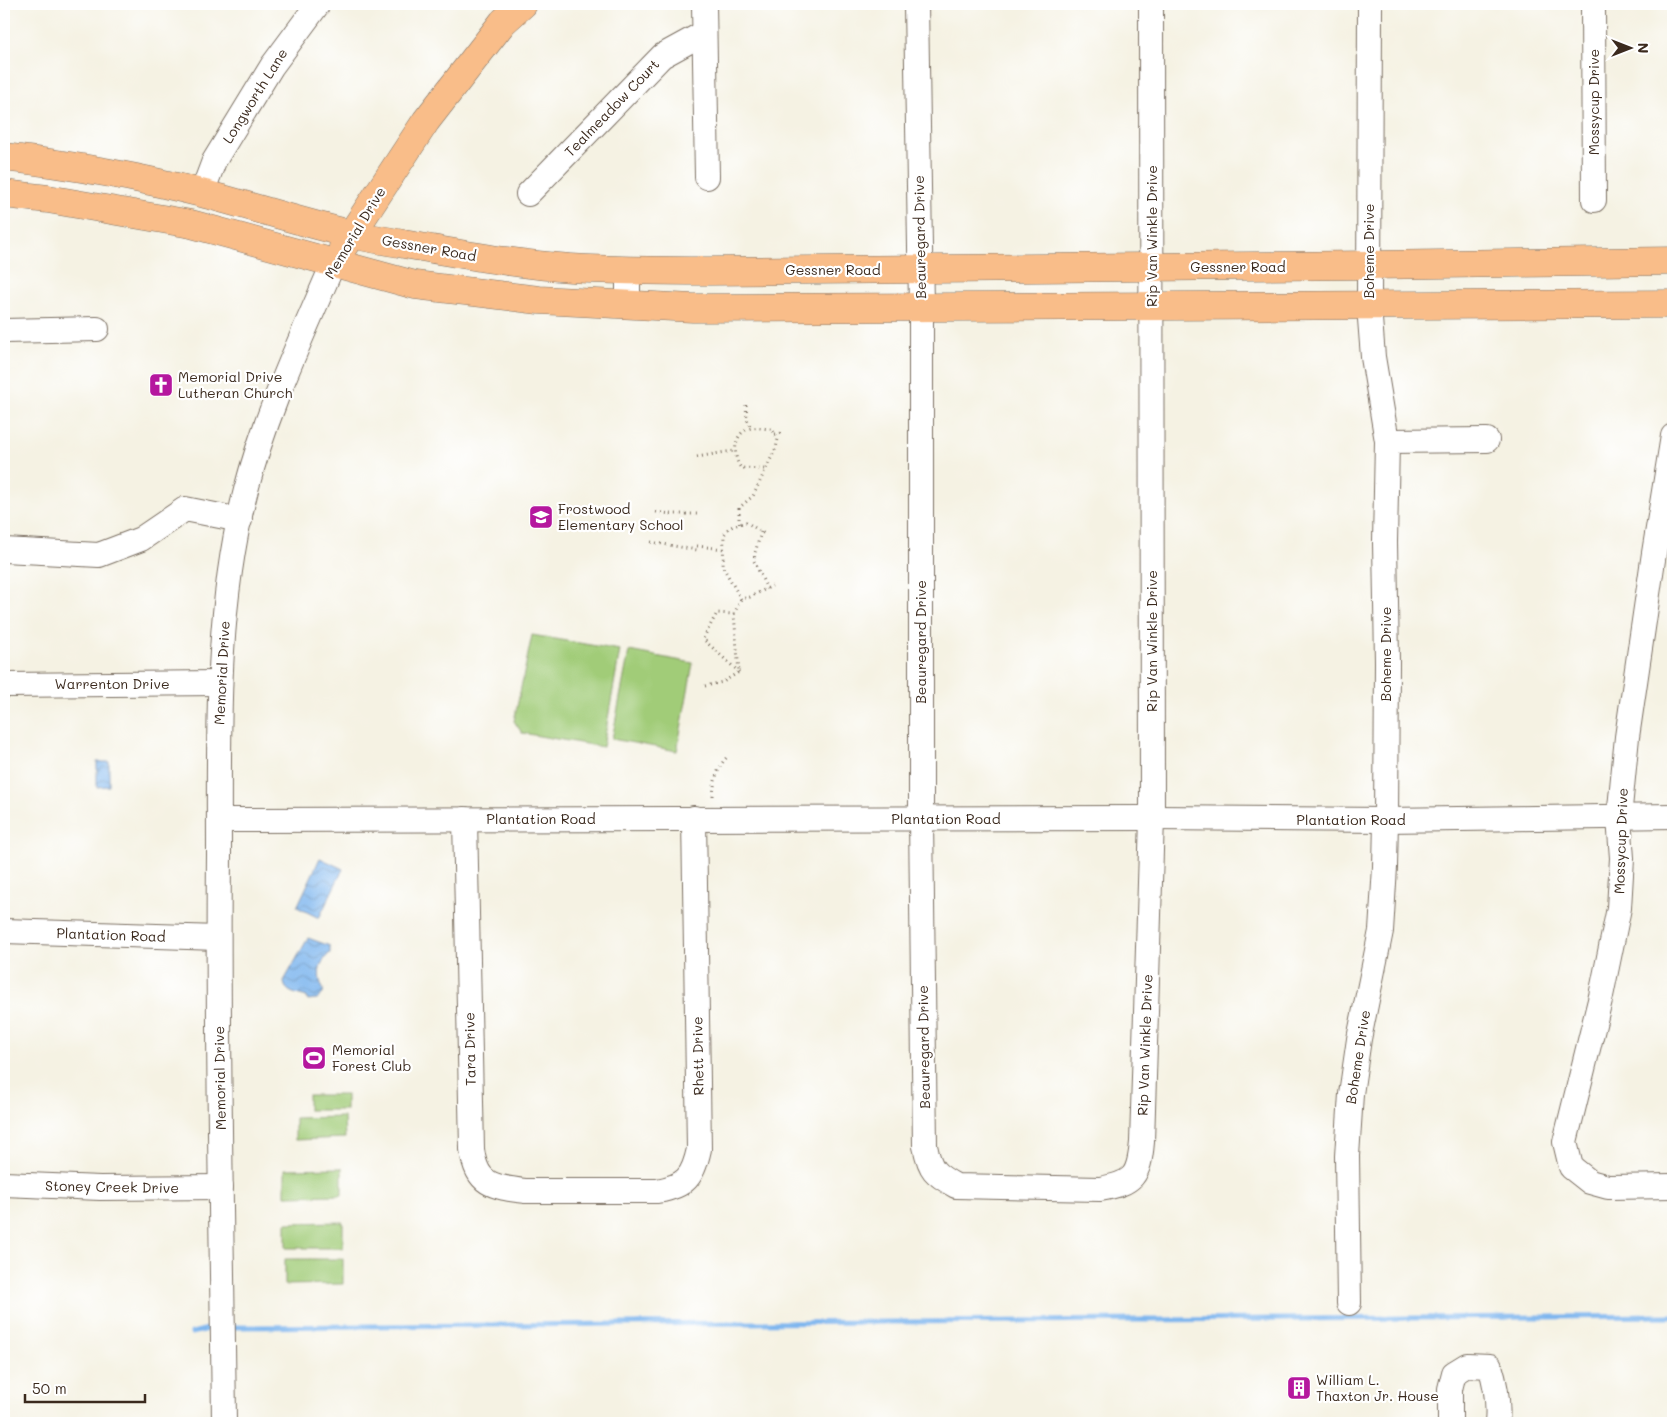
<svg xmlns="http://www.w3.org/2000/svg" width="1677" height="1427" viewBox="0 0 1677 1427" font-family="Mali,sans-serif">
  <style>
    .park { fill: #a1cc78; stroke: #6e7b4b }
    .water { fill: url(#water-waves); stroke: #5c7086 }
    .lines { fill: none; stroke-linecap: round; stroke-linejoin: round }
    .stream { stroke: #7eb6ee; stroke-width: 5 }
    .minor-casing { stroke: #7c7063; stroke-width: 26 }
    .major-casing { stroke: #7c7063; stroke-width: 29 }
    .path { stroke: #7c7063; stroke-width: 3; stroke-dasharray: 1 4; stroke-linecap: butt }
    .minor { stroke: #fff; stroke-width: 24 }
    .major { stroke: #f9bd89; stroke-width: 28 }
    .labels { text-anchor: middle; stroke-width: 4.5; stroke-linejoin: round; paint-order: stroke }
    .street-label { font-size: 14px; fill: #3b2a1e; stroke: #fff }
    .poi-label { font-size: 14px; fill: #3b2a1e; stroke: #fff; text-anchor: start }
  </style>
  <defs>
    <pattern id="water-waves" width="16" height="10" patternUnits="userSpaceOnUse" patternTransform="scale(1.25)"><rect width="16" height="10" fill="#7eb6ee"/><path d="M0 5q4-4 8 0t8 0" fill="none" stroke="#6894c0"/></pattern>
  </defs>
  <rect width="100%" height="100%" fill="#fff"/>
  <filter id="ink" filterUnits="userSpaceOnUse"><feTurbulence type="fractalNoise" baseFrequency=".02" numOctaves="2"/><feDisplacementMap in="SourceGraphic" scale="10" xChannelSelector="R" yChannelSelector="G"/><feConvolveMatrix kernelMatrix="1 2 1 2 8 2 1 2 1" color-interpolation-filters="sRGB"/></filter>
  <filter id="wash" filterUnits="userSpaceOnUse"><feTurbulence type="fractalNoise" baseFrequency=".0096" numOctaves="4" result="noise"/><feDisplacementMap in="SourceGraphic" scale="20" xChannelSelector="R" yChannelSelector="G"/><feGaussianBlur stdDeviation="1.12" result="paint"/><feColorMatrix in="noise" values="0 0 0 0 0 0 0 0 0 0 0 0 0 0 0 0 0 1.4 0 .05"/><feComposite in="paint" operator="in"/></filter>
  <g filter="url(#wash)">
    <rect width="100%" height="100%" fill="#f5f2e3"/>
    <g class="park">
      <path d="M532 635 620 650 603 747 522 733 514 721Z"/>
      <path d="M629 651 693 663 677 751 612 739Z"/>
      <rect x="308" y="1095" width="38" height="15"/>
      <path d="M344 1117 345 1138 295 1140V1118Z"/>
      <path d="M342 1168V1195L285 1196V1169Z"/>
      <path d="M343 1222V1248H286V1223Z"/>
      <path d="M285 1259H343V1284L285 1285Z"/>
    </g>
    <g class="water">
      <path d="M97 762H109V786L97 787Z"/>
      <path d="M320 858 343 869 319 918 297 907Z"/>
      <path d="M308 938 330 946V953C320 962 317 972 321 984 322 987 324 990 323 993 322 996 319 997 317 999L307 1000V997C297 994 284 993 284 981Z"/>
    </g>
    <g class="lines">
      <g class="stream">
        <path d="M230 1327 1673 1316"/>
        <path d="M192 1333 216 1327"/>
      </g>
    </g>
  </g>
  <g filter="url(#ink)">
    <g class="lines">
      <defs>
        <g id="minor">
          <path d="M704 4 707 177"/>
          <path d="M916 4 921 307V819L925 1146C930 1170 934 1174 956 1186L1100 1189C1134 1183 1139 1176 1142 1142L1152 818 1151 4"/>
          <path d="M1593 4 1594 200"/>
          <path d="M202 193 214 161 272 66 318 4"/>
          <path d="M528 194 662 56 704 33"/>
          <path d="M628 270V306"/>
          <path d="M4 331 97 329"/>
          <path d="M1673 436 1654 553 1627 737 1619 818 1622 858 1619 908 1601 996 1565 1142 1571 1167 1590 1182 1608 1187 1673 1186"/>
          <path d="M1387 441 1487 440"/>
          <path d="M4 550 99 555 141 539 185 509 240 520"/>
          <path d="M4 685 220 683"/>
          <path d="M465 819 472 1149C476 1185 493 1187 525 1191H657C686 1186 693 1177 699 1149L694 818"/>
          <path d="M219 820 1152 818 1386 820 1673 816"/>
          <path d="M4 931 218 938"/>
          <path d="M4 1184 100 1188 221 1187"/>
          <path d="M1349 1303 1347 1156 1351 1094 1359 1039 1381 931 1385 867 1386 820 1387 662 1385 542 1387 441 1373 357 1369 306 1370 4"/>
          <path d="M224 1423C222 1234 217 1044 219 855 219 733 215 609 246 490 266 412 302 337 333 264"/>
          <path d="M1450 1423V1389L1454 1373 1467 1365 1490 1366C1496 1385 1499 1403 1497 1423"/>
        </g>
        <g id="major">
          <path d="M4 157C72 165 135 176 201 193 251 206 300 222 351 234 378 240 405 244 432 249 479 257 524 265 571 268 618 271 665 271 711 271L1369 265 1673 261"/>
          <path d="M4 194 48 199 191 224 415 285 539 300 693 308 1673 304"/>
          <path d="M343 247 426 121 503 22 523 4"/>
        </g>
      </defs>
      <use href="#minor" class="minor-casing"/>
      <use href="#major" class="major-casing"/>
      <g class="path">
        <path d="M746 405 747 419 751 428"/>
        <path d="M775 434 784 433"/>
        <path d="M697 457 726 452 736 451"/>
        <path d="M656 512 671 514H697"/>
        <path d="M739 524V508L753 496 776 448 778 439 772 429C766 429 758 427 752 428 733 431 732 456 741 468L766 469"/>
        <path d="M761 532 755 553 754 561 767 589"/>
        <path d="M651 542 697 550"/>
        <path d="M697 546 724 549"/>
        <path d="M741 599 723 567 724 535 728 529 733 526 746 522 766 535"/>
        <path d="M734 614 741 599 750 597 772 586"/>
        <path d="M705 686 723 682 739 672 734 614 717 613 703 639 739 672"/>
        <path d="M713 796C714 781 717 768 727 757"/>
      </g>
      <use href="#minor" class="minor"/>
      <use href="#major" class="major"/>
    </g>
  </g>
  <defs>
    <symbol id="church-square" viewBox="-11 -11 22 22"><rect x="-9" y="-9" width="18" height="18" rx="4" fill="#b5179e" stroke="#fff"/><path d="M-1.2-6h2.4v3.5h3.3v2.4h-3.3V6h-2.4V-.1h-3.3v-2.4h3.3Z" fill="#fff"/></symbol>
    <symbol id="school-square" viewBox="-11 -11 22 22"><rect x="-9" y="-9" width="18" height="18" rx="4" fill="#b5179e" stroke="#fff"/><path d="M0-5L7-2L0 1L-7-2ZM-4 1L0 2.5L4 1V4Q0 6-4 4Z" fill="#fff"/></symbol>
    <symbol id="stadium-square" viewBox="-11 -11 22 22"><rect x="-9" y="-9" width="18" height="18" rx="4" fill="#b5179e" stroke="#fff"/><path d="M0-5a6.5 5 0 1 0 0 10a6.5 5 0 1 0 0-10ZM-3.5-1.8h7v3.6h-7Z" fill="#fff"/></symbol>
    <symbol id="building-square" viewBox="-11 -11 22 22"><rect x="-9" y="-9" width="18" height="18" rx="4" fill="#b5179e" stroke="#fff"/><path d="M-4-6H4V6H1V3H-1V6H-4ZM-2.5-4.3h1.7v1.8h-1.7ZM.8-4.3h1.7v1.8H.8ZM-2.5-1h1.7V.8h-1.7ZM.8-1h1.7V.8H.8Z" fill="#fff"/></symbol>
  </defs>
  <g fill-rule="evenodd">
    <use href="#church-square" x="147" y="371" width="28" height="28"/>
    <use href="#school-square" x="527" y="503" width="28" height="28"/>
    <use href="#stadium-square" x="300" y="1044" width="28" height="28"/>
    <use href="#building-square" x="1285" y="1374" width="28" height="28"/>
  </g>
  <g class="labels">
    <g class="street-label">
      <text transform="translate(255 96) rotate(-58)" y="5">Longworth Lane</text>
      <text transform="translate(1594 102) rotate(-90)" y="5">Mossycup Drive</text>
      <text transform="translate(612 108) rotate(-46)" y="5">Tealmeadow Court</text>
      <text transform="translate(355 233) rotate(-59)" y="5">Memorial Drive</text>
      <text transform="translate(1152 236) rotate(-90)" y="5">Rip Van Winkle Drive</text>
      <text transform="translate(920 237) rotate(-91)" y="5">Beauregard Drive</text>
      <text transform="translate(429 248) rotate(10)" y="5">Gessner Road</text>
      <text transform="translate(1369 251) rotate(-90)" y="5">Boheme Drive</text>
      <text x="1238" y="272">Gessner Road</text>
      <text x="833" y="275">Gessner Road</text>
      <text transform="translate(1152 641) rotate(-90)" y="5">Rip Van Winkle Drive</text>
      <text transform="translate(921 642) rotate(-90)" y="5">Beauregard Drive</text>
      <text transform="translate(1386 654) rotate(-90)" y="5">Boheme Drive</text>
      <text transform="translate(222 673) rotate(-87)" y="5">Memorial Drive</text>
      <text x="112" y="689">Warrenton Drive</text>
      <text x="541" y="824">Plantation Road</text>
      <text x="946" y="824">Plantation Road</text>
      <text x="1351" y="825">Plantation Road</text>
      <text transform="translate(1621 841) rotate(-88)" y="5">Mossycup Drive</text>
      <text transform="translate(111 935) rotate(2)" y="5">Plantation Road</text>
      <text transform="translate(1145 1045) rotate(-88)" y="5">Rip Van Winkle Drive</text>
      <text transform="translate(924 1047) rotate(-91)" y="5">Beauregard Drive</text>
      <text transform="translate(470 1049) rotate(-91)" y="5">Tara Drive</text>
      <text transform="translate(698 1056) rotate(-91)" y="5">Rhett Drive</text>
      <text transform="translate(1358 1057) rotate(-81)" y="5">Boheme Drive</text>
      <text transform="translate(220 1078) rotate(-91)" y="5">Memorial Drive</text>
      <text transform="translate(112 1187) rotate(1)" y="5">Stoney Creek Drive</text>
    </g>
    <g class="poi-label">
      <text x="178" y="382">Memorial Drive<tspan x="178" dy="16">Lutheran Church</tspan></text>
      <text x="558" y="514">Frostwood<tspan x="558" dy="16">Elementary School</tspan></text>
      <text x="332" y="1055">Memorial<tspan x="332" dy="16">Forest Club</tspan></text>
      <text x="1316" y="1385">William L.<tspan x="1316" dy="16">Thaxton Jr. House</tspan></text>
    </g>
  </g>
  <rect width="1677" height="1427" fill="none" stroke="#fff" stroke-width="20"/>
  <g transform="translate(1630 48) rotate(90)" stroke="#ffffff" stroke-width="4" paint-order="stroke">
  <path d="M0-4L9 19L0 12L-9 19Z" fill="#3b2a1e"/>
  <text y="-8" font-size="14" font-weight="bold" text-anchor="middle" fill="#3b2a1e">N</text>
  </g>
  <path d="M25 1394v8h120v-8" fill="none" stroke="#3b2a1e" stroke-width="2.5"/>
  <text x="32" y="1394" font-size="15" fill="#3b2a1e" stroke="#ffffff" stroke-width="4" paint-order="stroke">50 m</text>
</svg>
